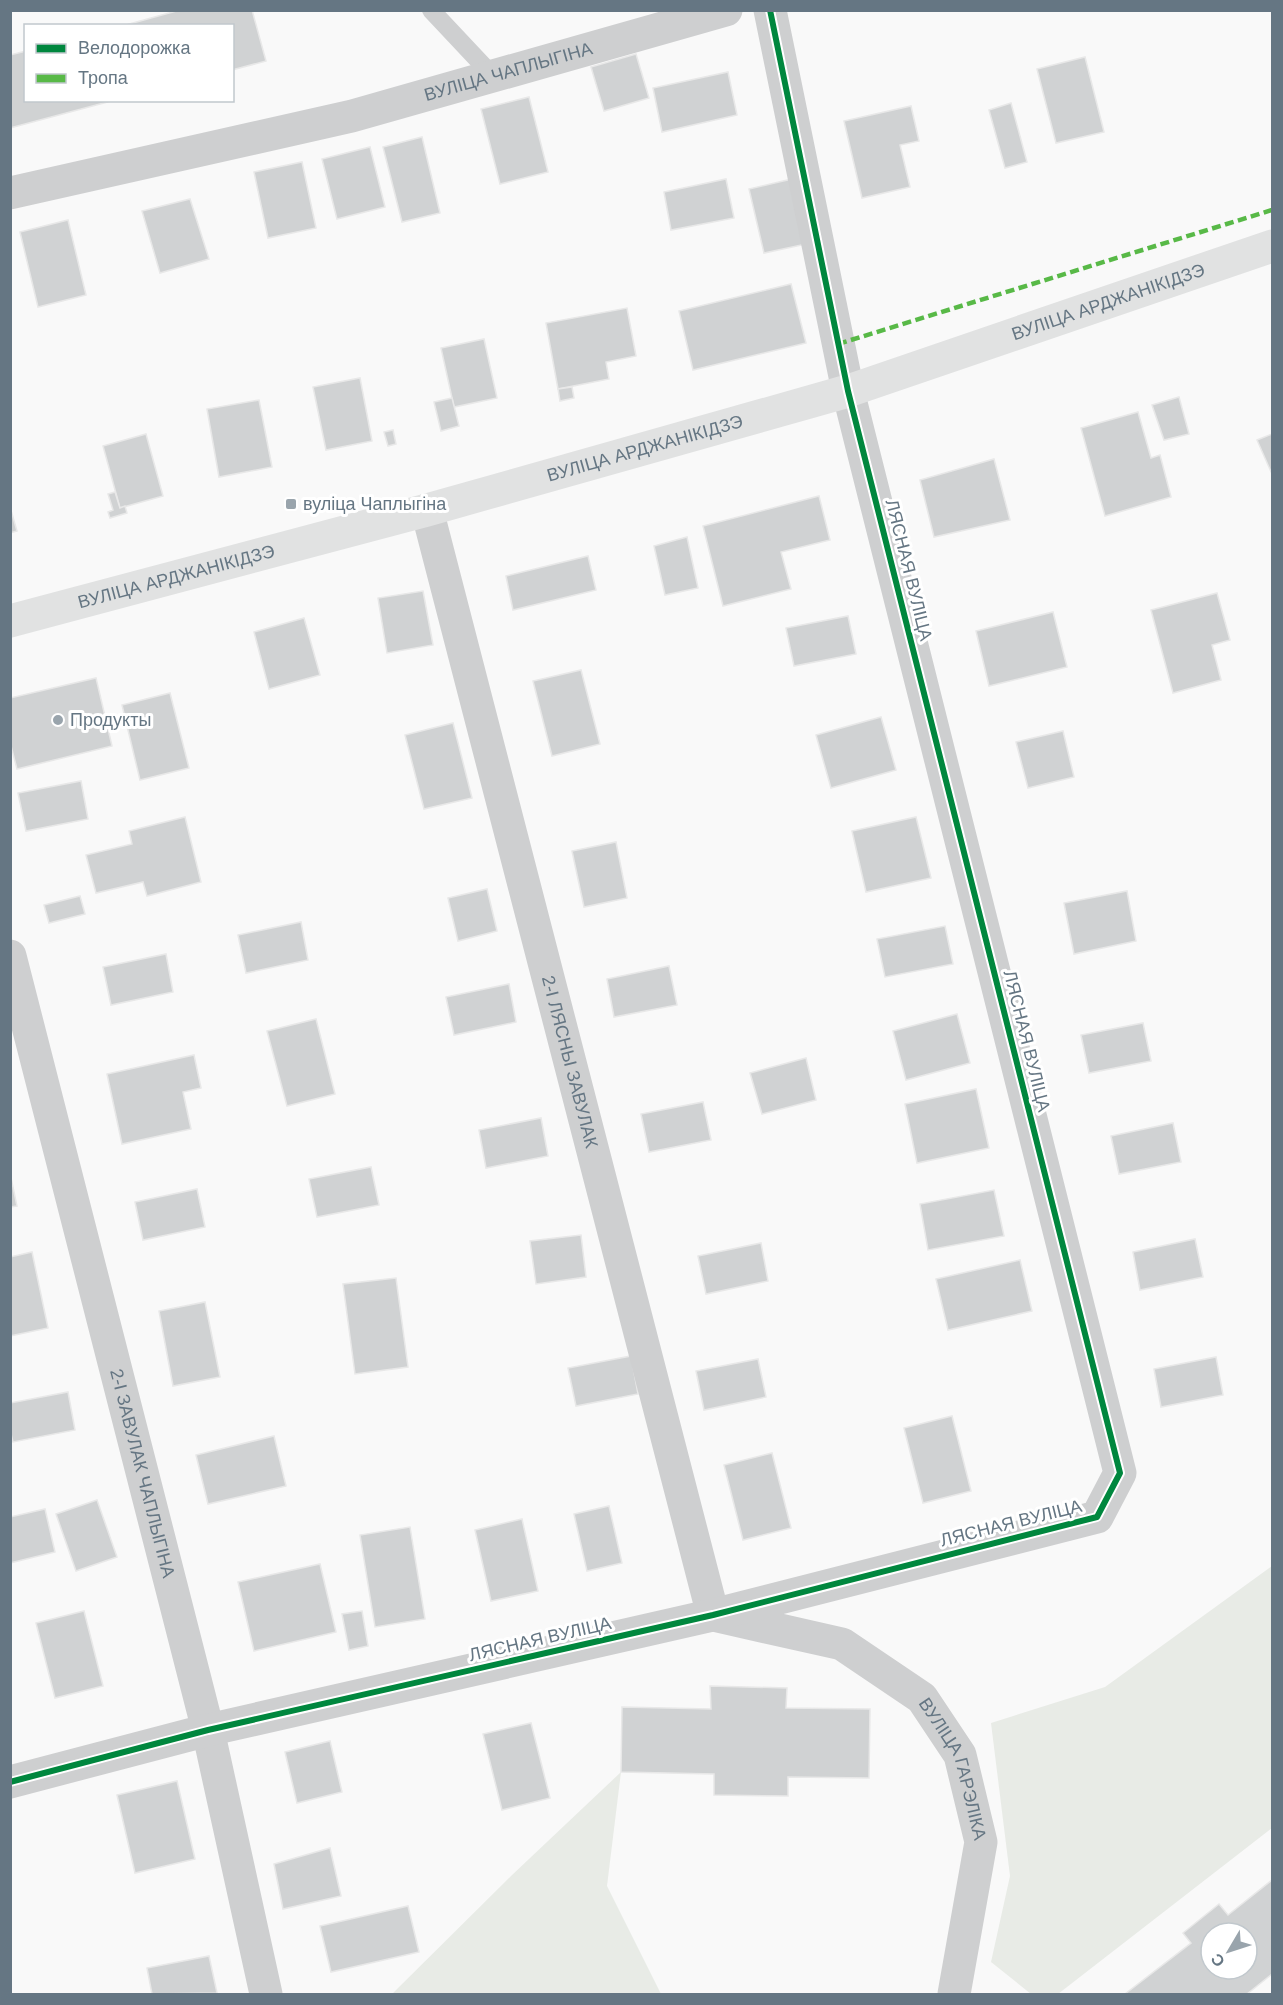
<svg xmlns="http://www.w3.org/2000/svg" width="1283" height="2005" viewBox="0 0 1283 2005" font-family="Helvetica,sans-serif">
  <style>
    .green { fill: #e8ebe6 }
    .building { fill: #d0d2d3; stroke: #e8e8e8; stroke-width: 1.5; fill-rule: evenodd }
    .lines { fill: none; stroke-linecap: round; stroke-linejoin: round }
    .service { stroke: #cecfd0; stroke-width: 18 }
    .minor { stroke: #cecfd0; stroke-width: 33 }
    .secondary { stroke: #e1e2e2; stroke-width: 33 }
    .quiet { stroke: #58b947; stroke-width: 4.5; stroke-dasharray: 9 4.5; stroke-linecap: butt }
    .cycleway-casing { stroke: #fff; stroke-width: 10 }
    .cycleway { stroke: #00873e; stroke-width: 6 }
    .poi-dot { fill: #99a4ac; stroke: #fff; stroke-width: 2 }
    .labels { text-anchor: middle; stroke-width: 6; stroke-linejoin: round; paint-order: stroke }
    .street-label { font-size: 18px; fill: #657683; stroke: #fff }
    .poi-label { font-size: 18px; fill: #657683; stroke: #fff; text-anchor: start }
  </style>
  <rect width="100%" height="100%" fill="#f9f9f9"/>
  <g class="green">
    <path d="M1272 1566V1828L1058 1994H1031L991 1962 1010 1876 991 1723 1105 1687Z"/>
    <path d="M621 1772 607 1886 661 1994H392L511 1876Z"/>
  </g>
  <g class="building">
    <path d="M180 10H252L266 61 232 70V26H122Z"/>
    <path d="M26 51V100H115L10 128V55Z"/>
    <path d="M636 54 649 98 604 111 591 67Z"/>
    <path d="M1085 57 1104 132 1056 143 1037 69Z"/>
    <path d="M728 72 737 115 662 132 653 88Z"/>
    <path d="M529 97 548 172 500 184 481 109Z"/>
    <path d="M1011 103 1027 162 1005 168 989 110Z"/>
    <path d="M911 106 919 141 900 145 910 187 862 198 844 121Z"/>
    <path d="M422 137 440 213 402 222 383 147Z"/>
    <path d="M370 147 385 207 337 219 322 159Z"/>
    <path d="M302 162 316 228 268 238 254 172Z"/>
    <path d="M796 178 811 243 764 253 749 189Z"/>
    <path d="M726 179 734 218 671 230 664 192Z"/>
    <path d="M190 199 209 259 160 273 142 211Z"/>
    <path d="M68 220 86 295 38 307 20 232Z"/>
    <path d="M791 284 806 343 693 370 679 311Z"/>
    <path d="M627 308 636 356 606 362 609 379 558 389 546 323Z"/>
    <path d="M484 339 497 398 454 407 441 348Z"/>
    <path d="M360 378 372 441 326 450 313 387Z"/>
    <path d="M572 387 574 398 560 401 558 389Z"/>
    <path d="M1179 397 1189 434 1164 440 1152 405Z"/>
    <path d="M452 398 459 426 441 431 434 402Z"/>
    <path d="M259 400 272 467 219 477 207 409Z"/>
    <path d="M1138 412 1151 458 1160 455 1171 497 1105 516 1081 428Z"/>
    <path d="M393 430 396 444 388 446 384 432Z"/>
    <path d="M146 434 163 496 120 508 103 446Z"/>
    <path d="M1272 434V474L1257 440Z"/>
    <path d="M994 459 1010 520 934 537 920 480Z"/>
    <path d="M115 492 120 508 125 506 127 513 110 518 108 512 113 510 108 494Z"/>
    <path d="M819 496 830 540 781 552 791 589 723 606 703 526Z"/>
    <path d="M10 507 17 531 10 533Z"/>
    <path d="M687 537 698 588 665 595 654 546Z"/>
    <path d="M588 556 596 590 513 610 506 576Z"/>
    <path d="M423 591 433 645 387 653 378 598Z"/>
    <path d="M1217 593 1230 640 1212 645 1221 680 1173 693 1151 610Z"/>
    <path d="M1053 612 1067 667 989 686 976 631Z"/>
    <path d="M848 616 856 654 794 666 786 628Z"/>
    <path d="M304 618 320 675 269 689 254 632Z"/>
    <path d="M581 670 600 744 552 756 533 681Z"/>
    <path d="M96 678 112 746 17 769 10 742V698Z"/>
    <path d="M170 693 189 768 140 780 122 705Z"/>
    <path d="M881 717 896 770 831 788 816 735Z"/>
    <path d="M453 723 472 798 424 809 405 735Z"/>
    <path d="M1063 731 1074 777 1028 788 1016 742Z"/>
    <path d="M81 781 88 819 26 831 18 793Z"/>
    <path d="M185 817 201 882 147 896 143 882 96 893 86 855 132 844 129 831Z"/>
    <path d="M916 817 931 878 866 892 852 831Z"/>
    <path d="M616 842 627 898 584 907 572 851Z"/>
    <path d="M487 889 497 931 458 941 448 898Z"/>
    <path d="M1127 891 1136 941 1074 954 1064 903Z"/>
    <path d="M80 896 85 914 49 923 44 905Z"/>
    <path d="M301 922 308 960 246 973 238 935Z"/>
    <path d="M945 926 953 964 885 977 877 939Z"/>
    <path d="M166 954 173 992 111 1005 103 967Z"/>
    <path d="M669 966 677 1005 614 1017 607 979Z"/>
    <path d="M509 984 516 1022 454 1035 446 997Z"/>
    <path d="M957 1014 970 1063 906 1080 893 1031Z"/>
    <path d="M316 1019 335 1094 287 1106 267 1031Z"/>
    <path d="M1143 1023 1151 1061 1089 1073 1081 1035Z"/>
    <path d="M194 1055 201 1088 183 1092 191 1129 122 1144 107 1074Z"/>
    <path d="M806 1058 816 1100 762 1114 750 1073Z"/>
    <path d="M976 1089 989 1148 917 1163 905 1104Z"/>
    <path d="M703 1102 711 1140 649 1152 641 1114Z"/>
    <path d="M541 1118 548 1156 486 1168 479 1130Z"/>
    <path d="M1173 1123 1181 1162 1119 1174 1111 1136Z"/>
    <path d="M371 1167 379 1205 317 1217 309 1179Z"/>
    <path d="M10 1173 17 1206 10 1207Z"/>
    <path d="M197 1189 205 1227 143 1240 135 1202Z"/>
    <path d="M994 1190 1004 1236 928 1250 920 1204Z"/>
    <path d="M581 1235 586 1277 536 1284 530 1241Z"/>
    <path d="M1195 1239 1203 1277 1140 1290 1133 1252Z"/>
    <path d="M761 1243 768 1281 706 1294 698 1256Z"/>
    <path d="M32 1252 48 1328 10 1336V1257Z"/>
    <path d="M1020 1260 1032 1311 948 1330 936 1279Z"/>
    <path d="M396 1278 408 1367 355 1374 343 1284Z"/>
    <path d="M205 1302 220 1377 173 1386 159 1311Z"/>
    <path d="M631 1356 638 1394 576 1406 568 1368Z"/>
    <path d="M1216 1357 1223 1395 1161 1407 1154 1369Z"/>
    <path d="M758 1359 766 1397 704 1410 696 1371Z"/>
    <path d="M68 1392 75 1430 13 1442 10 1430V1403Z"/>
    <path d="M952 1416 971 1491 923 1503 904 1428Z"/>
    <path d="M274 1436 286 1486 208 1504 196 1455Z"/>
    <path d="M772 1453 791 1528 743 1540 724 1465Z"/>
    <path d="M97 1500 117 1557 76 1571 56 1514Z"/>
    <path d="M609 1506 622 1563 587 1571 574 1514Z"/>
    <path d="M45 1509 55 1552 10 1563V1517Z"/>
    <path d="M522 1519 538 1591 491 1601 475 1530Z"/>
    <path d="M410 1527 425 1619 375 1627 360 1535Z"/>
    <path d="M320 1564 336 1632 254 1651 238 1582Z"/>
    <path d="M84 1611 103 1686 55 1698 36 1623Z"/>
    <path d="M362 1611 368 1646 349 1650 342 1614Z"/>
    <path d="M710 1686 787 1688 786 1708 870 1709 869 1778 788 1777V1796L714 1795V1774L621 1772 622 1707 711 1709Z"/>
    <path d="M531 1723 550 1798 502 1810 483 1734Z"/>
    <path d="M330 1741 342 1792 297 1803 285 1752Z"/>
    <path d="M177 1781 195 1859 135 1873 117 1795Z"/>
    <path d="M330 1848 341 1896 283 1909 274 1864Z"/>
    <path d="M1272 1880V1974L1247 1994H1125L1191 1943 1183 1933 1219 1904 1228 1915ZM1211 1933H1247V1969H1211Z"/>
    <path d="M408 1906 419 1952 331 1972 320 1926Z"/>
    <path d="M209 1956 217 1993 152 1994 147 1968Z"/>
  </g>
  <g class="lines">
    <path class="service" d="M431 10 493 76"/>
    <g class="minor">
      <path id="s1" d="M10 193 352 116 726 10"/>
      <path id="s2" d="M427 510 713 1615 842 1644 922 1698 960 1755 981 1842 954 1994"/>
      <path id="s3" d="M10 956 208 1730 266 1994"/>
      <path d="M10 1782 208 1730 713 1615 1097 1517 1120 1473 848 391 770 10"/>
    </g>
    <path class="secondary" id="s4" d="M10 621 427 510 848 391 1272 246"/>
    <path class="quiet" d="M838 344 1272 210"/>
    <defs>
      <path id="cycleway" d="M10 1782 208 1730 713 1615 1097 1517 1120 1473 848 391 770 10"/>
    </defs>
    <use href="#cycleway" class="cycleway-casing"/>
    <use href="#cycleway" class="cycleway"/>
  </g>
  <g class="poi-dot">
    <rect x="285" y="498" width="12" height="12" rx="3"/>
    <circle cx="58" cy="720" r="6"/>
  </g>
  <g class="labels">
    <g class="street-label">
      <text dy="6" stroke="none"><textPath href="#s1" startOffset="513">ВУЛІЦА ЧАПЛЫГІНА</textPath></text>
      <text dy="6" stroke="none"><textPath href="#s4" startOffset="1144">ВУЛІЦА АРДЖАНІКІДЗЭ</textPath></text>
      <text dy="6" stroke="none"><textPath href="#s4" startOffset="658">ВУЛІЦА АРДЖАНІКІДЗЭ</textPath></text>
      <text transform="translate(909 570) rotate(76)" y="6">ЛЯСНАЯ ВУЛІЦА</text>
      <text dy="6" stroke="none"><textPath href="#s4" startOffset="172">ВУЛІЦА АРДЖАНІКІДЗЭ</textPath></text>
      <text transform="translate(1027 1041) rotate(76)" y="6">ЛЯСНАЯ ВУЛІЦА</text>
      <text dy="6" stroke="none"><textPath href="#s2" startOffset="570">2-І ЛЯСНЫ ЗАВУЛАК</textPath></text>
      <text dy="6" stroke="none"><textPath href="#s3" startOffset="534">2-І ЗАВУЛАК ЧАПЛЫГІНА</textPath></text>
      <text transform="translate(1011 1523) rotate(-14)" y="6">ЛЯСНАЯ ВУЛІЦА</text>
      <text transform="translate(540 1639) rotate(-13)" y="6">ЛЯСНАЯ ВУЛІЦА</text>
      <text dy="6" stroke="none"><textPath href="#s2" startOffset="1449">ВУЛІЦА ГАРЭЛІКА</textPath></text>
    </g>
    <g class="poi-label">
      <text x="303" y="510">вуліца Чаплыгіна</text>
      <text x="70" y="726">Продукты</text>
    </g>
  </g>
  <rect width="1283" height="2005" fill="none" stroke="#657683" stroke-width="24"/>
  <rect x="24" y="24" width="210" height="78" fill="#ffffff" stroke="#c1c8cd" stroke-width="1.5"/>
  <rect x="36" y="44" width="30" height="9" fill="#00873e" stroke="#c1c8cd" stroke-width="1.5"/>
  <text x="78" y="54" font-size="18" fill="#657683">Велодорожка</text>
  <rect x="36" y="74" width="30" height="9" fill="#58b947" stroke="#c1c8cd" stroke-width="1.5"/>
  <text x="78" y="84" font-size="18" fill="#657683">Тропа</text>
  <g transform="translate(1229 1951) rotate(231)"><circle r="28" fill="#ffffff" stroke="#c1c8cd" stroke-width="1.5"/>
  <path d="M0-4.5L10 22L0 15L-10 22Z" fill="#99a4ac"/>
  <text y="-9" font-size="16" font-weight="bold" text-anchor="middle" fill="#657683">С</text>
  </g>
</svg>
